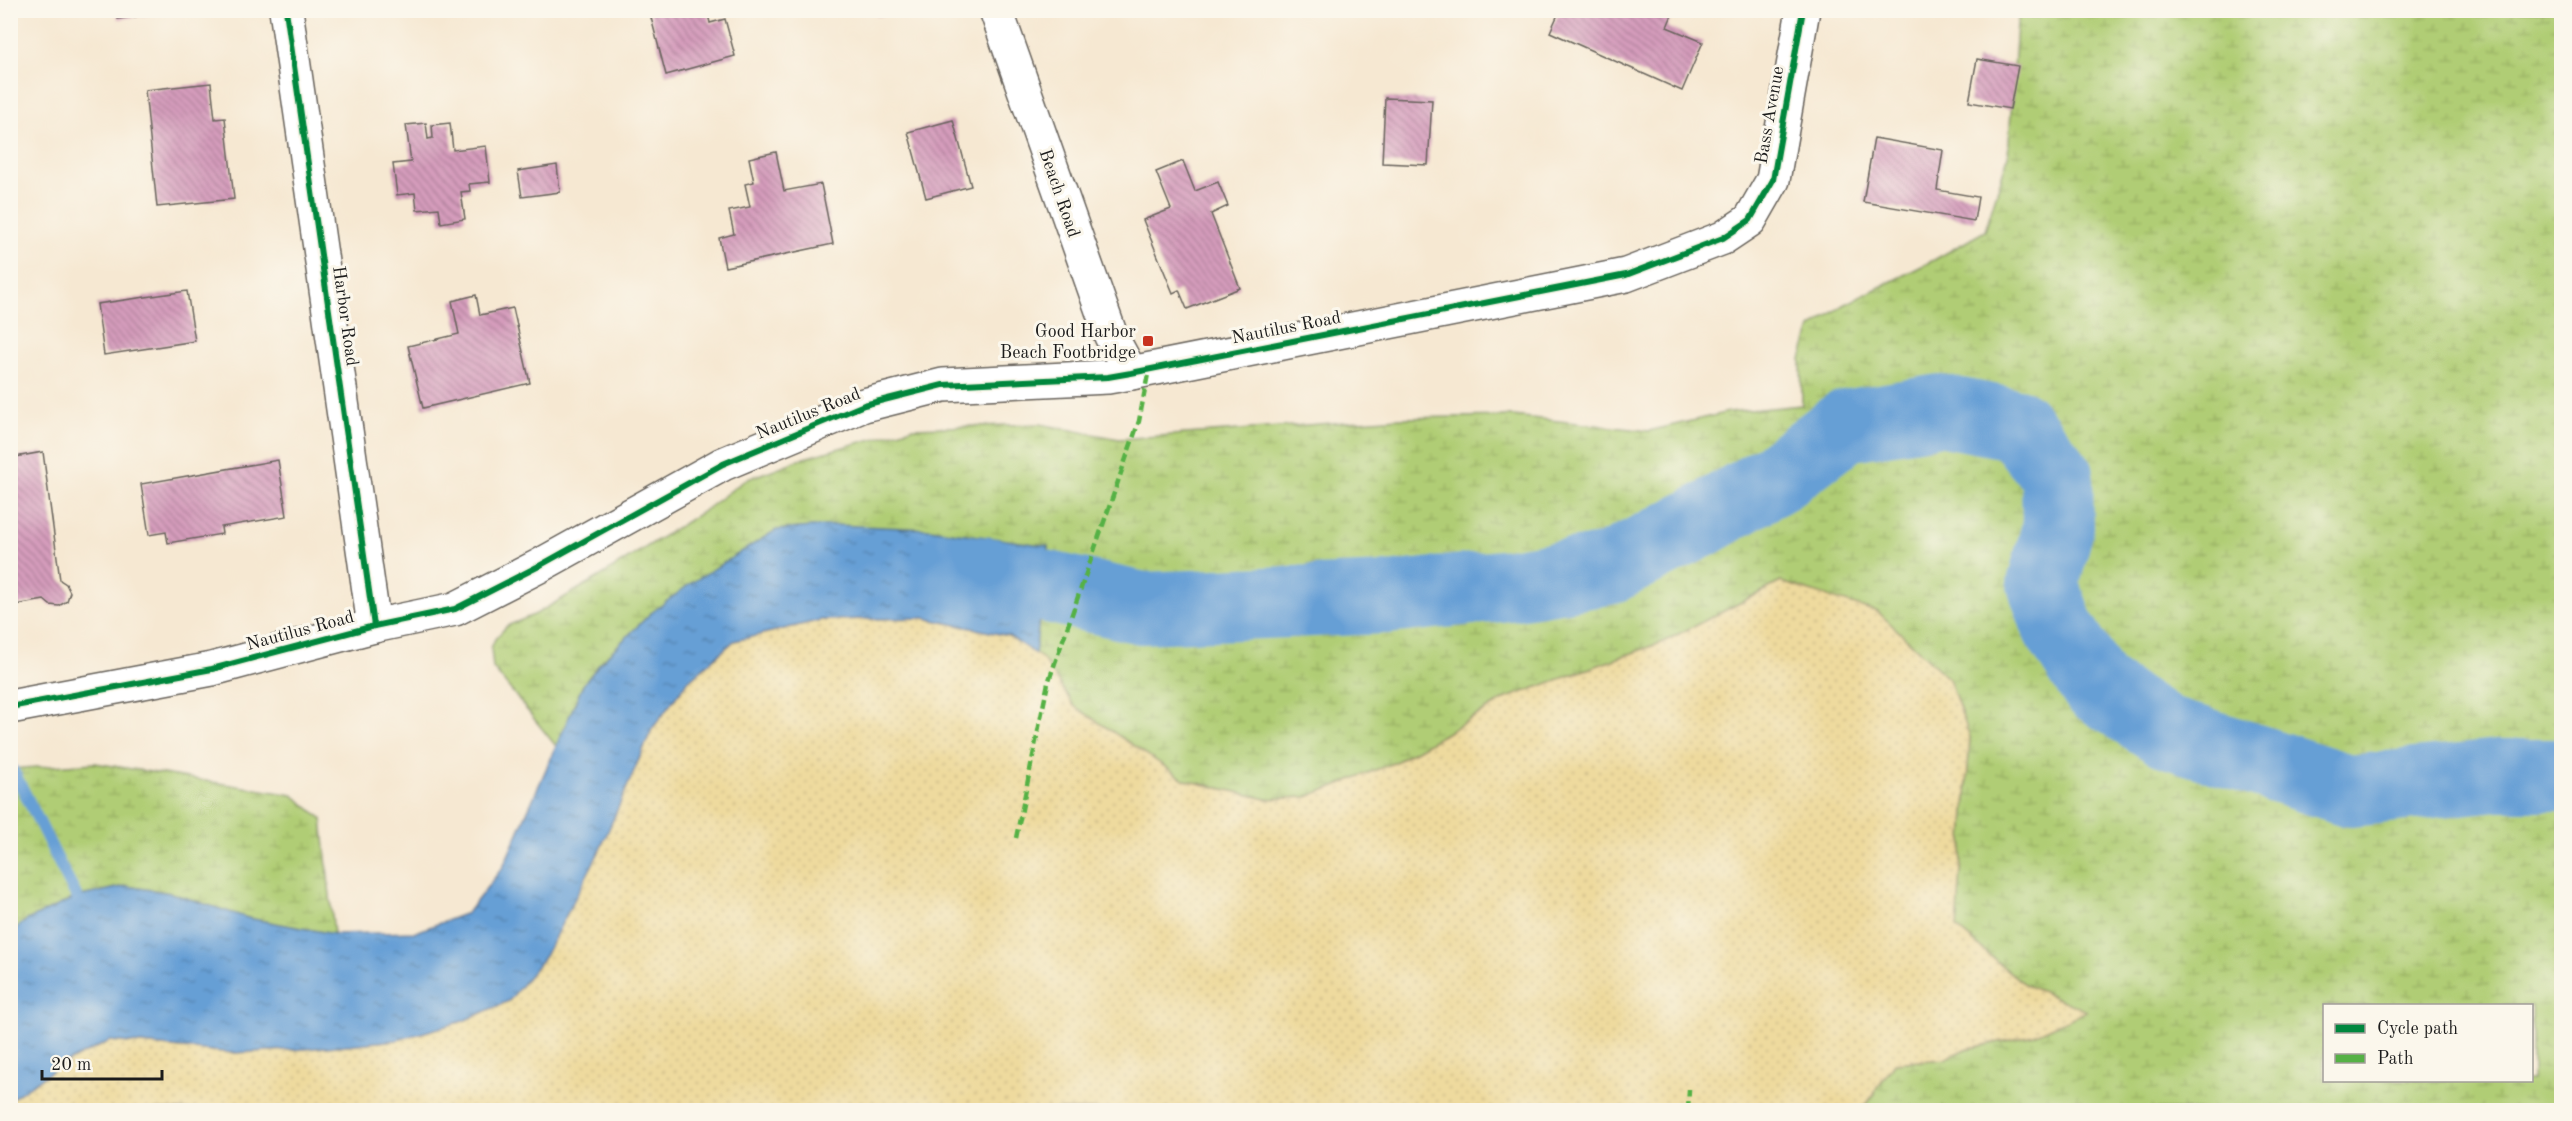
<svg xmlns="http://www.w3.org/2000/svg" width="2572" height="1121" viewBox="0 0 2572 1121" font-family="'Old Standard TT',serif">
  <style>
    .wetland { fill: url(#wetland-marsh); stroke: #667448; stroke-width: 1.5; fill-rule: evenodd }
    .sand { fill: url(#sand-dots); stroke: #857b5d; stroke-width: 1.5 }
    .water { fill: url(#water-ripples); stroke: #415e78; stroke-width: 1.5 }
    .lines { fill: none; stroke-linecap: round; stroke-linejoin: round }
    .stream { stroke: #669fd5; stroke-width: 12 }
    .river { stroke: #669fd5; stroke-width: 72 }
    .building { fill: url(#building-back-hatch) }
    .minor-casing { stroke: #68635c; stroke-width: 36 }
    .minor { stroke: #fff; stroke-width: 33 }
    .quiet { stroke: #55b145; stroke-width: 4.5; stroke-dasharray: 9 4.5; stroke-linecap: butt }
    .cycleway-casing { stroke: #fbf7ec; stroke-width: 10 }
    .cycleway { stroke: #00873e; stroke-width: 6 }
    .poi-dot { fill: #c8321e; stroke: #fbf7ec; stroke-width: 2 }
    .labels { text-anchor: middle; stroke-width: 6; stroke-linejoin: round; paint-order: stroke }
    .street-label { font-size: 18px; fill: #1c1c1c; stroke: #fbf7ec }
    .poi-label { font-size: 18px; fill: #1c1c1c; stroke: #fbf7ec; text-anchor: end }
  </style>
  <defs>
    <pattern id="wetland-marsh" width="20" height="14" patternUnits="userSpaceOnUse" patternTransform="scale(1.5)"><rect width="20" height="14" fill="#b0cd74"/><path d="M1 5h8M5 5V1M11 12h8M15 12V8" fill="none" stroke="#97af64"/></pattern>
    <pattern id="sand-dots" width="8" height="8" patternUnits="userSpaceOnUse" patternTransform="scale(1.5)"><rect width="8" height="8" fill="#eeda9e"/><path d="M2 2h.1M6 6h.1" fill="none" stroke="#ccba88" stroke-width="1.8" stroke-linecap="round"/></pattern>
    <pattern id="water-ripples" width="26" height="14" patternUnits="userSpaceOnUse" patternTransform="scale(1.5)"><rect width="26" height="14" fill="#669fd5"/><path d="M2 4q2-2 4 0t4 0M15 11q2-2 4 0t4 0" fill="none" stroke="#5381ac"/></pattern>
    <pattern id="building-back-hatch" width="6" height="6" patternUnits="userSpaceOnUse" patternTransform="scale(1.5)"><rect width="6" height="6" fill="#d59cbc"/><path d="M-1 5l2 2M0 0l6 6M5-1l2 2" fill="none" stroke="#ac7e98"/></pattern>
  </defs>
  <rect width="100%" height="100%" fill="#fbf7ec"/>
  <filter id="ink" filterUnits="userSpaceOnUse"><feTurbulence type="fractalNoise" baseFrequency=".0167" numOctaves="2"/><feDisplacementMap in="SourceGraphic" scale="12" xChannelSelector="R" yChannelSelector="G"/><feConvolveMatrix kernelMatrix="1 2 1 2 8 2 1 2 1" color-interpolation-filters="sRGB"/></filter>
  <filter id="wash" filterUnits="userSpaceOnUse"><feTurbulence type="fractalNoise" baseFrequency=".008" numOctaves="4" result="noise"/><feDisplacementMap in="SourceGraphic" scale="24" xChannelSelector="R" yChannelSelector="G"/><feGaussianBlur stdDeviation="1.35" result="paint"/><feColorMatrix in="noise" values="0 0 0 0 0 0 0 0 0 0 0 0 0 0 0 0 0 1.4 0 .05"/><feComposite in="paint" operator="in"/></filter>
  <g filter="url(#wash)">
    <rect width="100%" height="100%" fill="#f6e8d2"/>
    <g class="wetland">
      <path d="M2020 11H2561V1110H1863L1894 1063 1945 1059 1965 1049 2034 1035 2086 1011 2024 984 1957 928 1970 737 1781 582 1663 642 1507 698 1396 762 1307 797 1266 799 1185 780 1074 706 1043 659 1035 654 1048 546 651 613 600 663 583 685 556 746 493 668 491 648 495 639 507 626 536 614 599 577 705 510 745 480 804 458 912 428 1040 424 1119 439 1400 418 1513 416 1649 431 1729 412 1802 405 1801 359 1811 328 1844 305 1934 260 1985 231 2008 156 2017 24ZM2324 1006H2532V1080H2324Z"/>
      <path d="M95 763 293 795 322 819 334 934 248 918 171 893 126 886 77 897 27 920 11 932 10 769Z"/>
    </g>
    <path class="sand" d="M1781 582 1878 612 1949 679 1970 737 1957 928 2024 984 2087 1011 2034 1035 1965 1049 1945 1059 1894 1063 1863 1110H11V1099L61 1065 110 1041 234 1053 306 1049 397 1040 463 1021 509 1001 599 852 652 729 687 682 734 641 821 620 924 618 1009 636 1043 659 1074 706 1185 780 1266 799 1307 797 1396 762 1507 698 1663 642Z"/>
    <path class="water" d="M835 525 930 529 1048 546 1035 654 1009 636 924 618 821 620 734 641 687 682 652 729 599 852 545 956 509 1001 463 1021 397 1040 306 1049 234 1053 110 1041 61 1065 11 1099V932L27 920 77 897 126 886 171 893 248 918 334 934 416 932 467 913 503 867 583 685 600 663 651 613 691 583 776 530Z"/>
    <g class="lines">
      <path class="stream" d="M12 769C35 811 54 855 77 897"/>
      <path class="river" d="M946 569 986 573 1142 608 1387 598 1510 585 1608 569 1698 523 1779 476 1845 426 1940 410 2017 425 2057 475 2058 527 2043 584 2058 627 2096 687 2165 731 2351 791 2497 775H2562"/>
    </g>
    <g id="blocks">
      <g class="building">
        <path d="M117 10H169V12L118 19Z"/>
        <path d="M649 10H707L710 23 725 19 735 56 666 75Z"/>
        <path d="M876 10H898V14L876 16Z"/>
        <path d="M1560 10H1674L1667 27 1703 42 1682 91 1550 32Z"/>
        <path d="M1977 59 2018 66 2010 109 1969 102Z"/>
        <path d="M211 83 215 119 225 118 234 199 157 207 145 90Z"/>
        <path d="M1385 98 1432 100 1428 165 1382 163Z"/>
        <path d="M953 120 971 186 926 198 908 132Z"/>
        <path d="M426 123 428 139 433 138 432 125 450 123 453 150 486 146 490 182 469 184 470 191 461 192 465 219 441 223 439 208 417 210 415 193 397 195 393 164 411 162 406 125Z"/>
        <path d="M1874 138 1943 150 1937 190 1978 197 1974 221 1863 202Z"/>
        <path d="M776 152 784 191 821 184 833 244 725 267 719 238 734 234 729 211 750 207 745 184 754 182 749 158Z"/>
        <path d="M1183 161 1195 191 1218 182 1228 206 1211 214 1240 288 1187 309 1179 290 1173 293 1143 220 1171 209 1156 172Z"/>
        <path d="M557 165 560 192 522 197 518 171Z"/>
        <path d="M187 291 195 341 104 355 97 304Z"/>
        <path d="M476 295 480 315 513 308 530 383 423 408 408 346 459 334 452 301Z"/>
        <path d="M43 452 60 580 66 584 70 592 67 601 59 606 50 605 44 600 10 606V540L13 539 10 520V458Z"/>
        <path d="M278 460 287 516 221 527 222 534 168 543 166 532 149 535 141 484Z"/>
      </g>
    </g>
  </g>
  <g filter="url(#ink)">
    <use href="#blocks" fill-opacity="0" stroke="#68635c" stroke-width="1.5"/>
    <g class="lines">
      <defs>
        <g id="minor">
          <path d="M286 10 374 626"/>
          <path d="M996 10 1111 336 1131 373"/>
          <path d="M10 707 212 669 374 626 455 609 539 566 723 464 864 405 943 385 1108 377 1131 373 1626 275 1723 238 1750 220 1773 180 1803 10"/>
        </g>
      </defs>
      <use href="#minor" class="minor-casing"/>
      <use href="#minor" class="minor"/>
      <g class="quiet">
        <path d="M1016 838 1048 683 1139 421 1149 369"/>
        <path d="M1688 1110 1689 1089"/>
      </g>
      <defs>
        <g id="cycleway">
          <path d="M286 10 374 626"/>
          <path d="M10 707 212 669 374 626 455 609 539 566 723 464 864 405 943 385 1108 377 1131 373 1626 275 1723 238 1750 220 1773 180 1803 10"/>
        </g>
      </defs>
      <use href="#cycleway" class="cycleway-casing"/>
      <use href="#cycleway" class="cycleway"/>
    </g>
  </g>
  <rect class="poi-dot" x="1142" y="335" width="12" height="12" rx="3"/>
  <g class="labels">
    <g class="street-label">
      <text transform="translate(1769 115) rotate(-80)" y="6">Bass Avenue</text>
      <text transform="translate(1060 193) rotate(71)" y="6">Beach Road</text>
      <text transform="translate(346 316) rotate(82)" y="6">Harbor Road</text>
      <text transform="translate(1286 327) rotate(-11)" y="6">Nautilus Road</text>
      <text transform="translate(808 413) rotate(-22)" y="6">Nautilus Road</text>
      <text transform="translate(300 630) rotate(-15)" y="6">Nautilus Road</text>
    </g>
    <g class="poi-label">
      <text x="1136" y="337">Good Harbor<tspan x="1136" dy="21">Beach Footbridge</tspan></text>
    </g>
  </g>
  <rect width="2572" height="1121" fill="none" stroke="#fbf7ec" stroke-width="36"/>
  <rect x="2323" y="1004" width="210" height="78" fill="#fbf7ec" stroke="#a29f99" stroke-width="1.5"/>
  <rect x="2335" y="1024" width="30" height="9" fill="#00873e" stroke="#a29f99" stroke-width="1.5"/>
  <text x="2377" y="1034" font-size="18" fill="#1c1c1c">Cycle path</text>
  <rect x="2335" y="1054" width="30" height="9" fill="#55b145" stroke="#a29f99" stroke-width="1.5"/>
  <text x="2377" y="1064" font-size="18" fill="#1c1c1c">Path</text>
  <path d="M42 1070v9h120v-9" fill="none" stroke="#1c1c1c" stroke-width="3"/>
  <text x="51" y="1070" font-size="18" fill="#1c1c1c" stroke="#fbf7ec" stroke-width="4.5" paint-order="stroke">20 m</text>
</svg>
